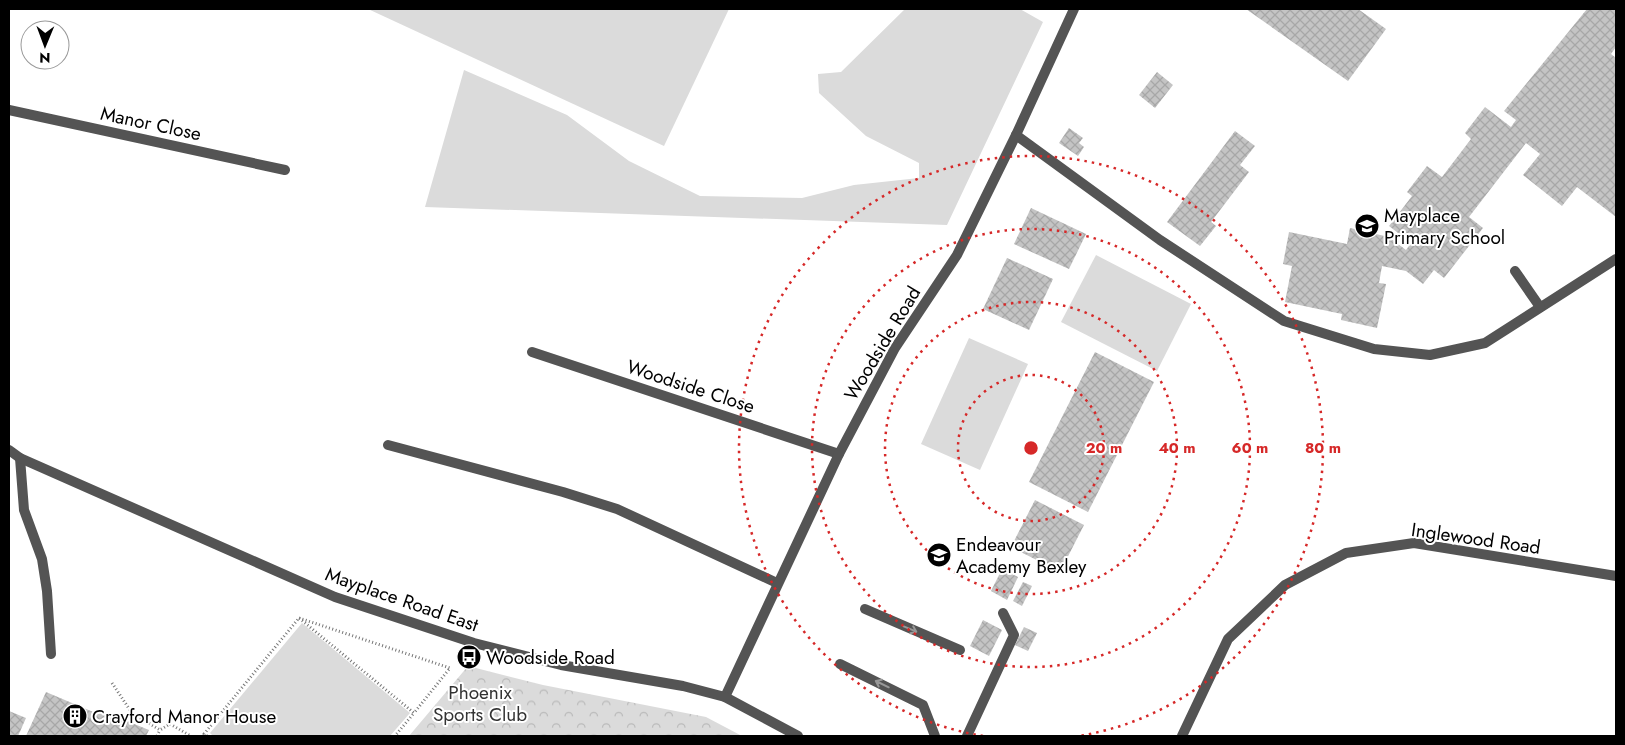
<svg xmlns="http://www.w3.org/2000/svg" width="1625" height="745" viewBox="0 0 1625 745" font-family="Jost,sans-serif">
  <style>
    .grass { fill: #dbdbdb }
    .forest { fill: url(#forest-crowns) }
    .building { fill: url(#building-cross-hatch) }
    .lines { fill: none; stroke-linecap: round; stroke-linejoin: round }
    .path { stroke: #767676; stroke-width: 3; stroke-dasharray: 1 2.5; stroke-linecap: butt }
    .service { stroke: #545454; stroke-width: 10 }
    .minor { stroke: #545454; stroke-width: 10 }
    .tertiary { stroke: #545454; stroke-width: 10 }
    .oneway { stroke: #989898 }
    .ring { fill: none; stroke: #d62828; stroke-width: 2.5; stroke-dasharray: 2.5 5 }
    .labels { text-anchor: middle; stroke-width: 4; stroke-linejoin: round; paint-order: stroke }
    .street-label { font-size: 19px; fill: #000; stroke: #fff }
    .poi-label { font-size: 19px; fill: #000; stroke: #fff; text-anchor: start }
    .park-label { font-size: 19px; fill: #323232; stroke: #fff }
    .centre { fill: #d62828; stroke: #fff; stroke-width: 2.5 }
    .ring-label { font-size: 15px; text-anchor: middle; font-weight: bold; fill: #d62828; stroke: #fff; stroke-width: 4; stroke-linejoin: round; paint-order: stroke }
  </style>
  <defs>
    <pattern id="forest-crowns" width="20" height="18" patternUnits="userSpaceOnUse" patternTransform="scale(1.25)"><rect width="20" height="18" fill="#dbdbdb"/><path d="M2 6a3 3 0 1 1 6 0M12 15a3 3 0 1 1 6 0" fill="none" stroke="#bababa"/></pattern>
    <pattern id="building-cross-hatch" width="8" height="8" patternUnits="userSpaceOnUse" patternTransform="scale(1.25)"><rect width="8" height="8" fill="#c4c4c4"/><path d="M0 0l8 8M0 8l8-8" fill="none" stroke="#a7a7a7"/></pattern>
  </defs>
  <rect width="100%" height="100%" fill="#fff"/>
  <g class="grass">
    <path d="M368 9H729L664 146Z"/>
    <path d="M905 9H1020L1043 22 947 225 425 207 464 70 567 115 629 161 700 196 802 198 854 185 919 178V163L866 136 819 93 818 74 841 72Z"/>
    <path d="M1096 255 1191 304 1157 371 1061 322Z"/>
    <path d="M969 338 1028 364 980 470 921 444Z"/>
    <path d="M302 623 410 713 390 736H213L210 733Z"/>
  </g>
  <path class="forest" d="M468 666 543 685 706 717 742 736H409Z"/>
  <g class="building">
    <path d="M1246 9H1358L1386 29 1348 81Z"/>
    <path d="M1587 9H1616V47L1611 54 1616 58V217L1577 187 1562 206 1523 175 1540 154 1526 143 1469 217 1483 228 1444 278 1434 270 1423 284 1406 271 1382 266 1379 283 1386 284 1377 328 1341 320 1342 314 1285 302 1292 266 1283 264 1289 232 1347 244 1350 228 1389 237 1406 250 1411 243 1389 226 1412 196 1407 192 1427 166 1442 177 1471 139 1465 133 1485 107 1511 127 1516 120 1504 111Z"/>
    <path d="M1157 72 1173 85 1155 108 1139 95Z"/>
    <path d="M1069 128 1083 138 1079 143 1084 147 1078 156 1059 143Z"/>
    <path d="M1235 131 1255 146 1240 165 1249 172 1211 222 1216 226 1200 246 1167 222Z"/>
    <path d="M1031 208 1086 234 1069 269 1014 244Z"/>
    <path d="M1007 258 1053 279 1029 330 983 309Z"/>
    <path d="M1095 352 1154 382 1088 512 1029 482Z"/>
    <path d="M1035 500 1084 525 1060 572 1011 547Z"/>
    <path d="M1002 569 1018 577 1007 600 991 591Z"/>
    <path d="M1023 582 1032 586 1022 606 1013 601Z"/>
    <path d="M983 620 1002 630 989 656 970 646Z"/>
    <path d="M1024 627 1037 633 1028 651 1015 645Z"/>
    <path d="M46 692 98 714 100 710 149 730 146 736H26Z"/>
    <path d="M9 711 26 718 18 736H9Z"/>
  </g>
  <g class="lines">
    <g class="path">
      <path d="M299 618 450 668 414 713"/>
      <path d="M112 683 132 713 160 730 170 724 191 736"/>
      <path d="M157 736 160 730"/>
      <path d="M207 736 204 734 299 618 414 713 395 736"/>
    </g>
    <g class="service">
      <path d="M1016 135 1160 240 1284 321 1374 349 1430 355 1485 343 1616 259"/>
      <path d="M1515 271 1540 307"/>
      <path d="M388 445 563 492 617 509 777 583"/>
      <path d="M20 458 24 510 42 559 47 591 51 654"/>
      <path d="M865 609 960 650"/>
      <path d="M840 664 923 705 935 736"/>
      <path d="M967 736 1014 635 1003 613"/>
    </g>
    <g class="minor">
      <path d="M9 110 285 170"/>
      <path d="M532 352 839 454"/>
      <path d="M725 697 839 454 895 348 957 255 1016 135 1074 9"/>
      <path d="M1182 736 1228 639 1285 585 1346 553 1414 543 1616 576"/>
    </g>
    <path class="tertiary" d="M9 450 20 458 335 597 474 643 561 665 683 686 725 697 798 736"/>
  </g>
  <defs><path id="oneway-shaft" d="M-6 0H5M1.5-3L5.5 0L1.5 3" fill="none" stroke-width="1.6" stroke-linecap="round" stroke-linejoin="round" transform="scale(1.25)"/></defs>
  <g class="oneway">
    <use href="#oneway-shaft" transform="translate(910 629) rotate(23)"/>
    <use href="#oneway-shaft" transform="translate(882 684) rotate(-154)"/>
  </g>
  <g class="ring">
    <circle cx="1031" cy="448" r="73"/>
    <circle cx="1031" cy="448" r="146"/>
    <circle cx="1031" cy="448" r="219"/>
    <path d="M983 736A292 292 0 1 1 1079 736"/>
  </g>
  <defs>
    <symbol id="school-disc" viewBox="-11 -11 22 22"><circle r="9.5" fill="#000" stroke="#fff"/><path d="M0-5L7-2L0 1L-7-2ZM-4 1L0 2.5L4 1V4Q0 6-4 4Z" fill="#fff"/></symbol>
    <symbol id="bus-disc" viewBox="-11 -11 22 22"><circle r="9.5" fill="#000" stroke="#fff"/><path d="M-5-6H5V4H4V6H2V4H-2V6H-4V4H-5ZM-3.5-4V0h7V-4ZM-3.5 1.2v1.5H-2V1.2ZM2 1.2v1.5H3.5V1.2Z" fill="#fff"/></symbol>
    <symbol id="building-disc" viewBox="-11 -11 22 22"><circle r="9.5" fill="#000" stroke="#fff"/><path d="M-4-6H4V6H1V3H-1V6H-4ZM-2.5-4.3h1.7v1.8h-1.7ZM.8-4.3h1.7v1.8H.8ZM-2.5-1h1.7V.8h-1.7ZM.8-1h1.7V.8H.8Z" fill="#fff"/></symbol>
  </defs>
  <g fill-rule="evenodd">
    <use href="#school-disc" x="1353" y="212" width="28" height="28"/>
    <use href="#school-disc" x="925" y="541" width="28" height="28"/>
    <use href="#bus-disc" x="455" y="643" width="28" height="28"/>
    <use href="#building-disc" x="61" y="702" width="28" height="28"/>
  </g>
  <g class="labels">
    <g class="street-label">
      <text transform="translate(151 123) rotate(12)" y="7">Manor Close</text>
      <text transform="translate(882 343) rotate(-59)" y="7">Woodside Road</text>
      <text transform="translate(691 386) rotate(18)" y="7">Woodside Close</text>
      <text transform="translate(1476 538) rotate(8)" y="7">Inglewood Road</text>
      <text transform="translate(402 599) rotate(19)" y="7">Mayplace Road East</text>
    </g>
    <g class="poi-label">
      <text x="1384" y="222">Mayplace<tspan x="1384" dy="22">Primary School</tspan></text>
      <text x="956" y="551">Endeavour<tspan x="956" dy="22">Academy Bexley</tspan></text>
      <text x="486" y="664">Woodside Road</text>
      <text x="92" y="723">Crayford Manor House</text>
    </g>
    <g class="park-label">
      <text x="480" y="699">Phoenix<tspan x="480" dy="22">Sports Club</tspan></text>
    </g>
  </g>
  <circle cx="1031" cy="448" r="8" class="centre"/>
  <g class="ring-label">
    <text x="1104" y="453">20 m</text>
    <text x="1177" y="453">40 m</text>
    <text x="1250" y="453">60 m</text>
    <text x="1323" y="453">80 m</text>
  </g>
  <rect width="1625" height="745" fill="none" stroke="#000000" stroke-width="20"/>
  <g transform="translate(45 45) rotate(181)"><circle r="24" fill="#ffffff" stroke="#999999"/>
  <path d="M0-4L9 19L0 12L-9 19Z" fill="#000000"/>
  <text y="-8" font-size="14" font-weight="bold" text-anchor="middle" fill="#000000">N</text>
  </g>
</svg>
